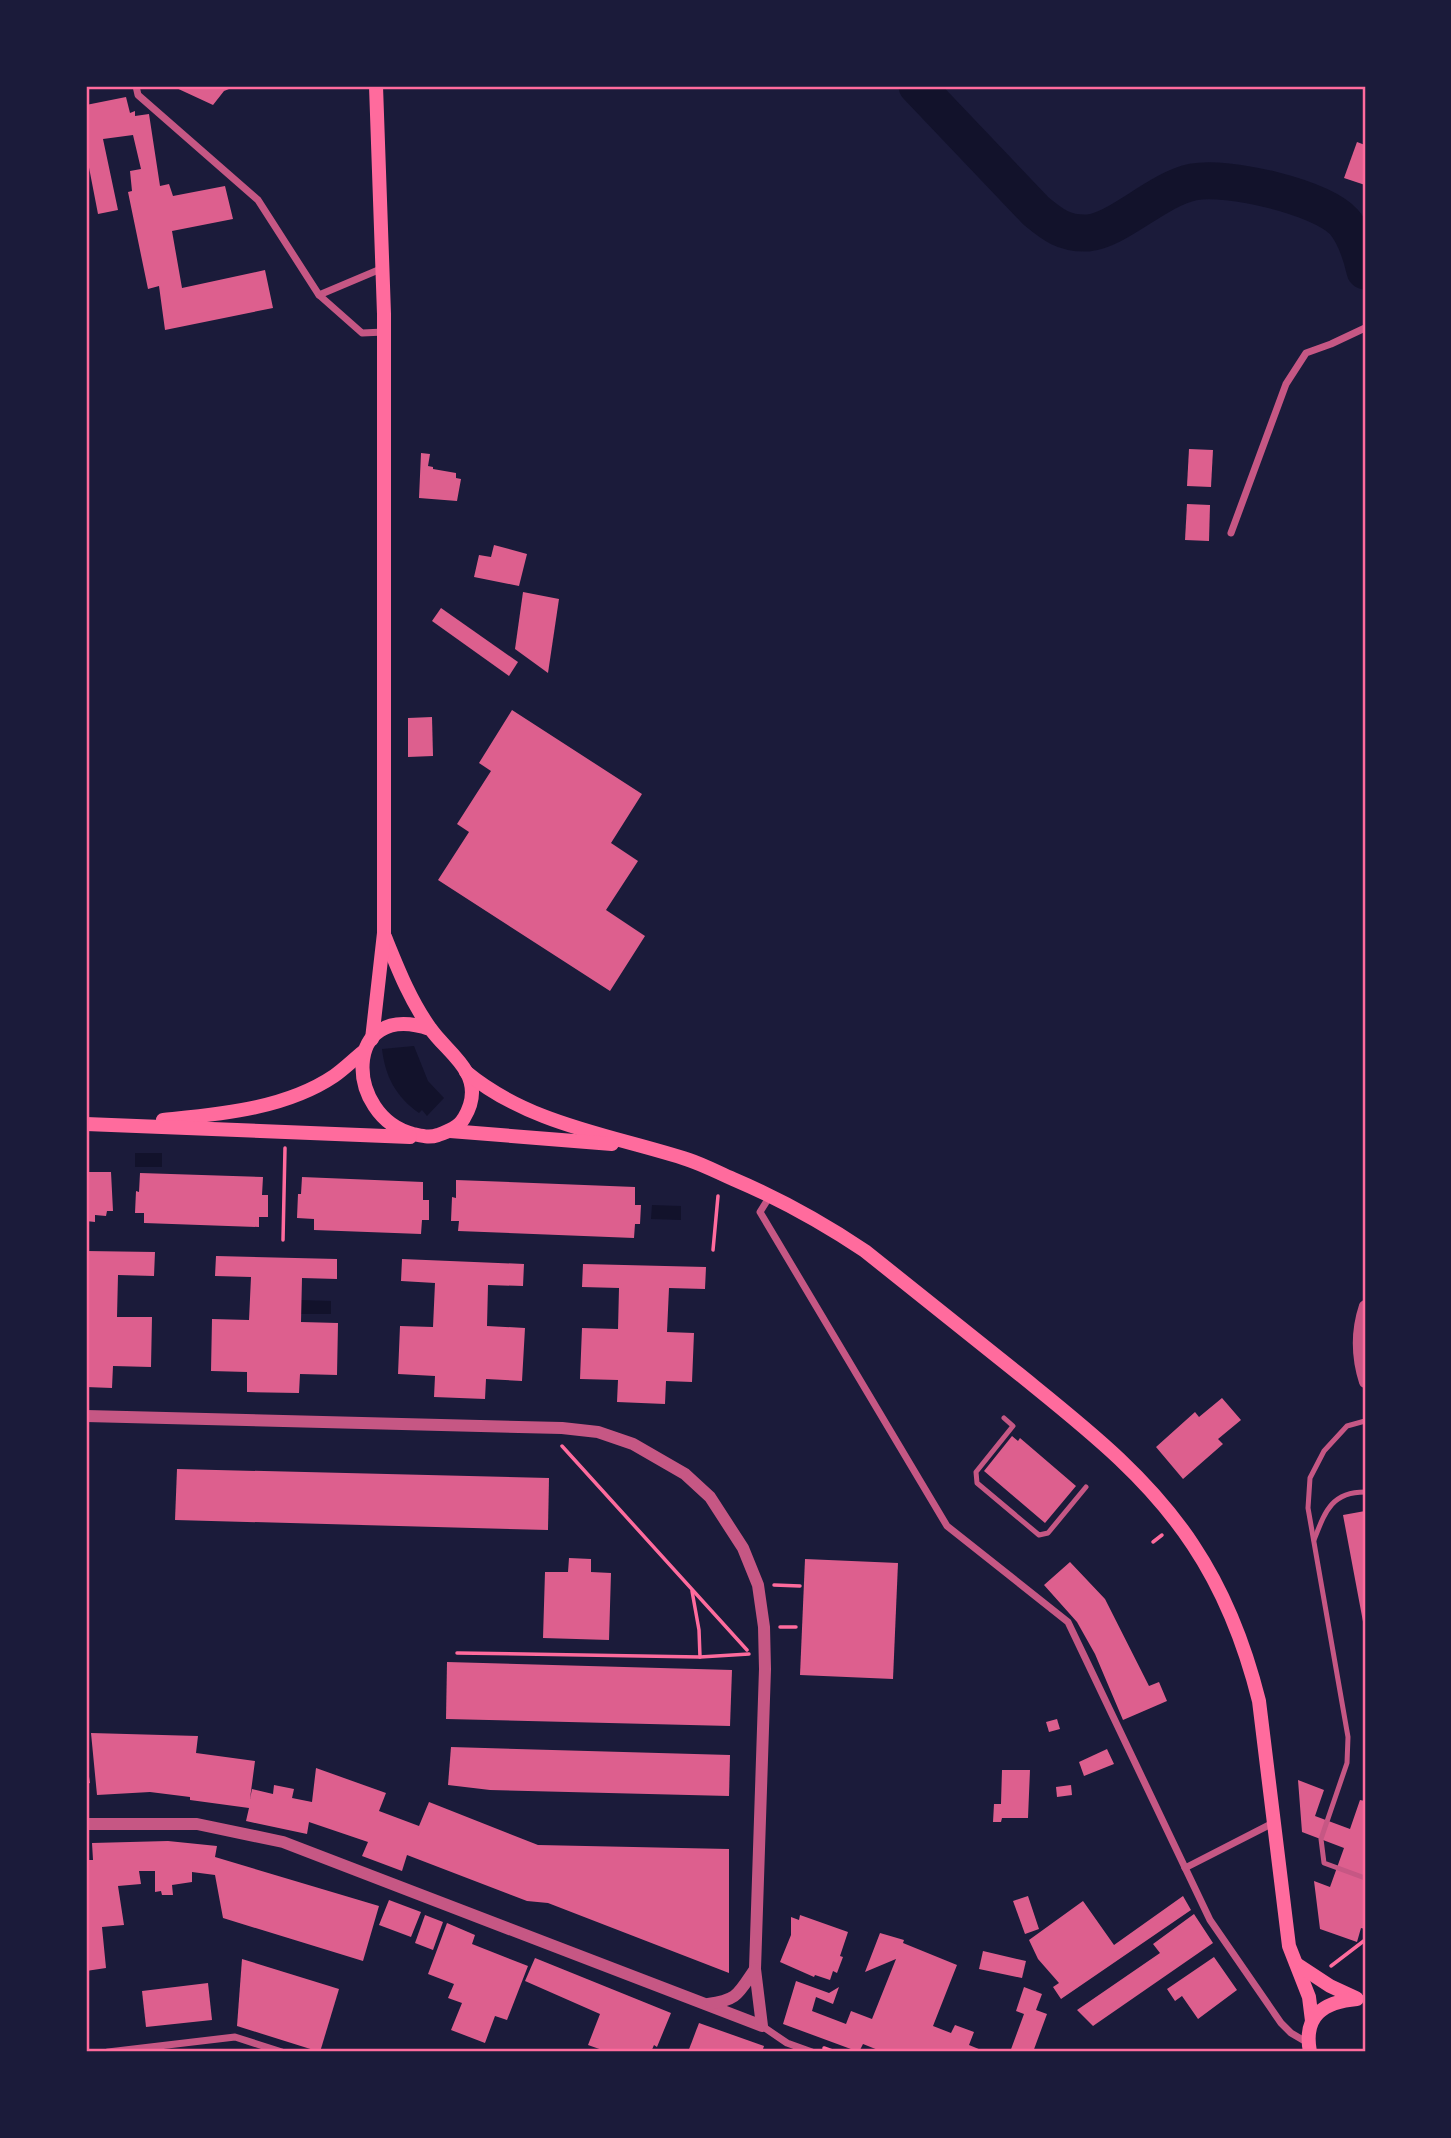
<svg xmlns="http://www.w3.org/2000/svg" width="1451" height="2138" viewBox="0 0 1451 2138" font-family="'Libre Baskerville',serif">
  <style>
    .water { fill: #12122b }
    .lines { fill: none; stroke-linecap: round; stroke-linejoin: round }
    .river { stroke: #12122b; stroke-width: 37 }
    .building { fill: #dd5f8e }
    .path { stroke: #ff6b9d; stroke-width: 3.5 }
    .service { stroke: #c65784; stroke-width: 5 }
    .minor { stroke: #c65784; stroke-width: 7 }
    .tertiary { stroke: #c65784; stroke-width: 12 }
    .secondary { stroke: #ff6b9d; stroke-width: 14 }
    .neatline { fill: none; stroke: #ff6b9d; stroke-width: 2.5 }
  </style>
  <rect width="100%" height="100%" fill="#1b1b3a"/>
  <g class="water">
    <path d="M414 1046 428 1081 444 1098 427 1116 422 1110 419 1113C396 1097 385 1076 382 1049Z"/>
    <rect x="135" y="1153" width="27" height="14"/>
    <path d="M652 1205 681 1206V1220L651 1219Z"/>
    <path d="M301 1300 331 1301V1314H301Z"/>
  </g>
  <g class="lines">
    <path class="river" d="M917 86 1036 211C1053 225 1064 234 1088 233 1117 231 1158 189 1193 182 1227 175 1321 197 1344 222 1355 235 1361 254 1365 271"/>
  </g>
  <g class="building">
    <path d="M172 86H229V89L224 91 213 105Z"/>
    <path d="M126 97 130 113 135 111V116L149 114 160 186 169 184 173 196 225 186 233 219 172 231 182 288 265 270 273 308 165 330 159 286 148 289 128 192 132 191 130 171 141 169 133 135 103 139 118 210 98 214 86 152V105Z"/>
    <path d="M1357 142 1365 145V185L1344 178Z"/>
    <path d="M1189 449 1213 450 1211 487 1187 486Z"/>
    <path d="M421 453 430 454 428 466 433 467V469L456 473V478L461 479 457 501 419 498Z"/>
    <path d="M1187 504 1210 505 1209 541 1185 540Z"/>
    <path d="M494 545 527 554 519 586 474 577 479 555 491 557Z"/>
    <path d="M523 592 559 599 548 673 515 649Z"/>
    <path d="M441 608 518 662 509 676 432 621Z"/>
    <path d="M512 710 642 794 611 843 638 861 606 910 645 936 610 991 438 880 469 832 457 824 491 771 479 763Z"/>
    <path d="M432 717 433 756 408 757V718Z"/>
    <path d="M86 1172H111L113 1211H107L106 1216 95 1215V1222L86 1221Z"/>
    <path d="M140 1173 263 1177 262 1195H268V1217H259V1227L144 1223V1213H135L136 1191 139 1192Z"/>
    <path d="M302 1177 423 1182V1200H429V1220H422L421 1234 314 1230V1219L297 1218 298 1194H301Z"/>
    <path d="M456 1180 635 1187V1205H641L640 1224H635L634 1238 458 1231 459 1221H451L452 1197 456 1198Z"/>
    <path d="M86 1251 155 1252 154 1276 118 1275 117 1317H152L151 1367 113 1366 112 1388 86 1387Z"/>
    <path d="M216 1256 337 1259V1279L302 1278 301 1322 338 1323 337 1375 300 1374 299 1393 247 1392V1372L211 1371 212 1319 249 1320 251 1277 215 1276Z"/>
    <path d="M402 1259 524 1264 523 1286 488 1285 487 1326 525 1328 522 1381 486 1379 485 1399 434 1397 435 1376 398 1374 400 1326 433 1327 435 1283 401 1281Z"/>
    <path d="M583 1264 706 1267 705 1289 669 1288 667 1332 694 1333 692 1382 666 1381 665 1404 617 1402 618 1380 580 1379 582 1328 618 1329 619 1288 582 1287Z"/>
    <path d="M1222 1398 1241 1420 1218 1439 1223 1444 1183 1479 1156 1447 1195 1412 1199 1417Z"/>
    <path d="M1012 1436 1018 1441 1020 1438 1076 1486 1045 1523 984 1471Z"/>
    <path d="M177 1469 549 1478 548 1530 175 1520Z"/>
    <path d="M1365 1511V1627H1364L1343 1515Z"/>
    <path d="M569 1558 591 1559V1572L611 1573 609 1640 543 1638 545 1572H568Z"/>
    <path d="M805 1559 898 1563 893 1679 800 1675Z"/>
    <path d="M1070 1562 1105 1599 1149 1686 1159 1682 1167 1701 1123 1720 1095 1654 1077 1622 1044 1585Z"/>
    <path d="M447 1662 732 1670 730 1726 446 1719Z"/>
    <path d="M1057 1719 1060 1729 1049 1732 1046 1722Z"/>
    <path d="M91 1733 198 1736 196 1753 255 1761 250 1799 252 1789 273 1794 274 1785 294 1789 292 1798 312 1802 316 1768 386 1793 379 1811 419 1826 429 1802 538 1845 729 1849V1973L548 1903 527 1901 407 1855 402 1871 362 1856 368 1842 309 1822 307 1834 246 1821 249 1808 190 1800V1797L150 1792 97 1795Z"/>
    <path d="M451 1747 730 1755 729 1796 490 1790 448 1785Z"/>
    <path d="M1107 1749 1114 1764 1084 1776 1079 1762Z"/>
    <path d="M86 1758 90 1783 86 1784Z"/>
    <path d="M1002 1770H1030L1028 1818H1002L1001 1822H993L994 1804H1001Z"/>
    <path d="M1298 1780 1324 1790 1315 1816 1350 1829 1360 1800 1365 1801V1929L1361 1928 1357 1942 1320 1929 1314 1881 1330 1887 1344 1848 1302 1832Z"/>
    <path d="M1071 1785 1072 1795 1057 1797 1056 1787Z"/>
    <path d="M168 1841 217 1846 215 1857 379 1906 363 1961 223 1918 215 1875 192 1872V1882L172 1885 173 1895H162L161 1891 155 1892V1871H139L141 1884 118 1886 124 1925 102 1927 106 1968 86 1971V1955H89L86 1935V1860H93L92 1843Z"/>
    <path d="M1028 1896 1039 1929 1025 1934 1013 1901Z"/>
    <path d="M1183 1896 1191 1910 1061 1999 1053 1987 1059 1983 1038 1959 1029 1940 1083 1901 1114 1945Z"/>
    <path d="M389 1900 421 1912 411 1937 379 1925Z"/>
    <path d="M1194 1914 1213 1943 1093 2026 1077 2010 1160 1953 1153 1944Z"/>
    <path d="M425 1915 443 1922 433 1950 415 1943Z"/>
    <path d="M800 1915 848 1932 840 1956 843 1957 837 1973 833 1971 830 1980 815 1975 814 1977 780 1962 791 1935V1917L799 1920Z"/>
    <path d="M447 1923 475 1935 472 1944 528 1966 507 2020 495 2016 485 2043 451 2030 462 2003 448 1998 454 1984 428 1974Z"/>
    <path d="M880 1933 904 1940 903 1943 957 1965 933 2026 951 2033 955 2025 974 2032 969 2045 986 2052H883L863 2044 859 2052 783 2024 796 1981 829 1993 839 1987 833 2004 816 1997 812 2011 846 2024 851 2011 872 2019 896 1959 865 1972Z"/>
    <path d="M983 1951 1026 1961 1022 1978 979 1969Z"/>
    <path d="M1214 1957 1237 1990 1198 2019 1182 1996 1175 2001 1167 1989Z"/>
    <path d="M535 1958 671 2013 657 2047 654 2045 651 2052H608L588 2045 600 2014 525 1981Z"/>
    <path d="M242 1959 339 1989 320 2052 237 2026Z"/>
    <path d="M208 1983 212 2020 146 2027 142 1991Z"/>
    <path d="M1024 1987 1042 1994 1036 2010 1047 2014 1033 2052H1010L1024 2014 1016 2011Z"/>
    <path d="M699 2023 764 2046 762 2052H688Z"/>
  </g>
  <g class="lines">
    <g class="path">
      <path d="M283 1240 285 1148"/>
      <path d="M713 1250 718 1196"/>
      <path d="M562 1446 747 1650"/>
      <path d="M1153 1542 1162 1535"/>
      <path d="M774 1585 800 1586"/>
      <path d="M692 1591 699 1630 700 1657"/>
      <path d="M780 1627H796"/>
      <path d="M457 1653 700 1657 749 1654"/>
      <path d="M1331 1966 1365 1940"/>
      <path d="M824 2048 835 2052"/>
    </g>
    <g class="service">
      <path d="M1004 1418 1013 1426 976 1472 977 1483 1039 1535 1048 1533 1086 1487"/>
      <path d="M1365 1421 1347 1426 1324 1451 1310 1478 1308 1508 1348 1737 1347 1763 1321 1839 1324 1863 1365 1878"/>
      <path d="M1314 1540C1325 1512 1331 1492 1365 1492"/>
    </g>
    <g class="minor">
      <path d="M136 86 138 95 258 200 319 295 362 333 384 332"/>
      <path d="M319 295 383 268"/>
      <path d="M1231 533 1286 384 1306 353 1331 344 1365 328"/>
      <path d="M770 1196 760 1212 947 1526 1068 1622 1210 1920 1281 2023 1291 2033 1308 2043"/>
      <path d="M1185 1868 1275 1822"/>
      <path d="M762 2026 787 2043 812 2052"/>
      <path d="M108 2052 235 2037 282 2052"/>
    </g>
    <g class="tertiary">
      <path d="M1365 1306C1357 1330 1357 1357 1365 1382"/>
      <path d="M86 1416 562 1428 598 1432 633 1444 685 1474 710 1497 743 1548 758 1585 764 1627 765 1669 755 1969 762 2026 283 1842 197 1824H86"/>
      <path d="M708 2004C738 2000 738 1994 755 1969"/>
    </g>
    <g class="secondary">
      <path d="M385 937C398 969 410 1000 430 1028 440 1043 458 1056 467 1073 475 1088 473 1103 464 1118 459 1127 449 1131 438 1135 429 1138 423 1136 413 1134 345 1117 341 999 430 1029"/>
      <path d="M372 1039 384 933V314L376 86"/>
      <path d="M466 1072C530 1125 612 1135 689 1160 704 1165 719 1173 733 1179 780 1199 823 1223 865 1251 916 1292 967 1333 1019 1374 1083 1426 1147 1475 1193 1545 1225 1593 1245 1645 1259 1701L1289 1946 1309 1997 1312 2021"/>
      <path d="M163 1120C220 1114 285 1109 334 1076 344 1069 353 1060 363 1052"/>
      <path d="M86 1124 410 1137"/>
      <path d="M450 1131 612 1144"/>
      <path d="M1298 1965 1330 1986 1356 1998"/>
      <path d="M1310 2052C1303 2016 1323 2002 1357 1999"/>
    </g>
  </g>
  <rect width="1451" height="2138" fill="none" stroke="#1b1b3a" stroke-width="175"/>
  <rect x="88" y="88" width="1276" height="1962" class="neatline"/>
</svg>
